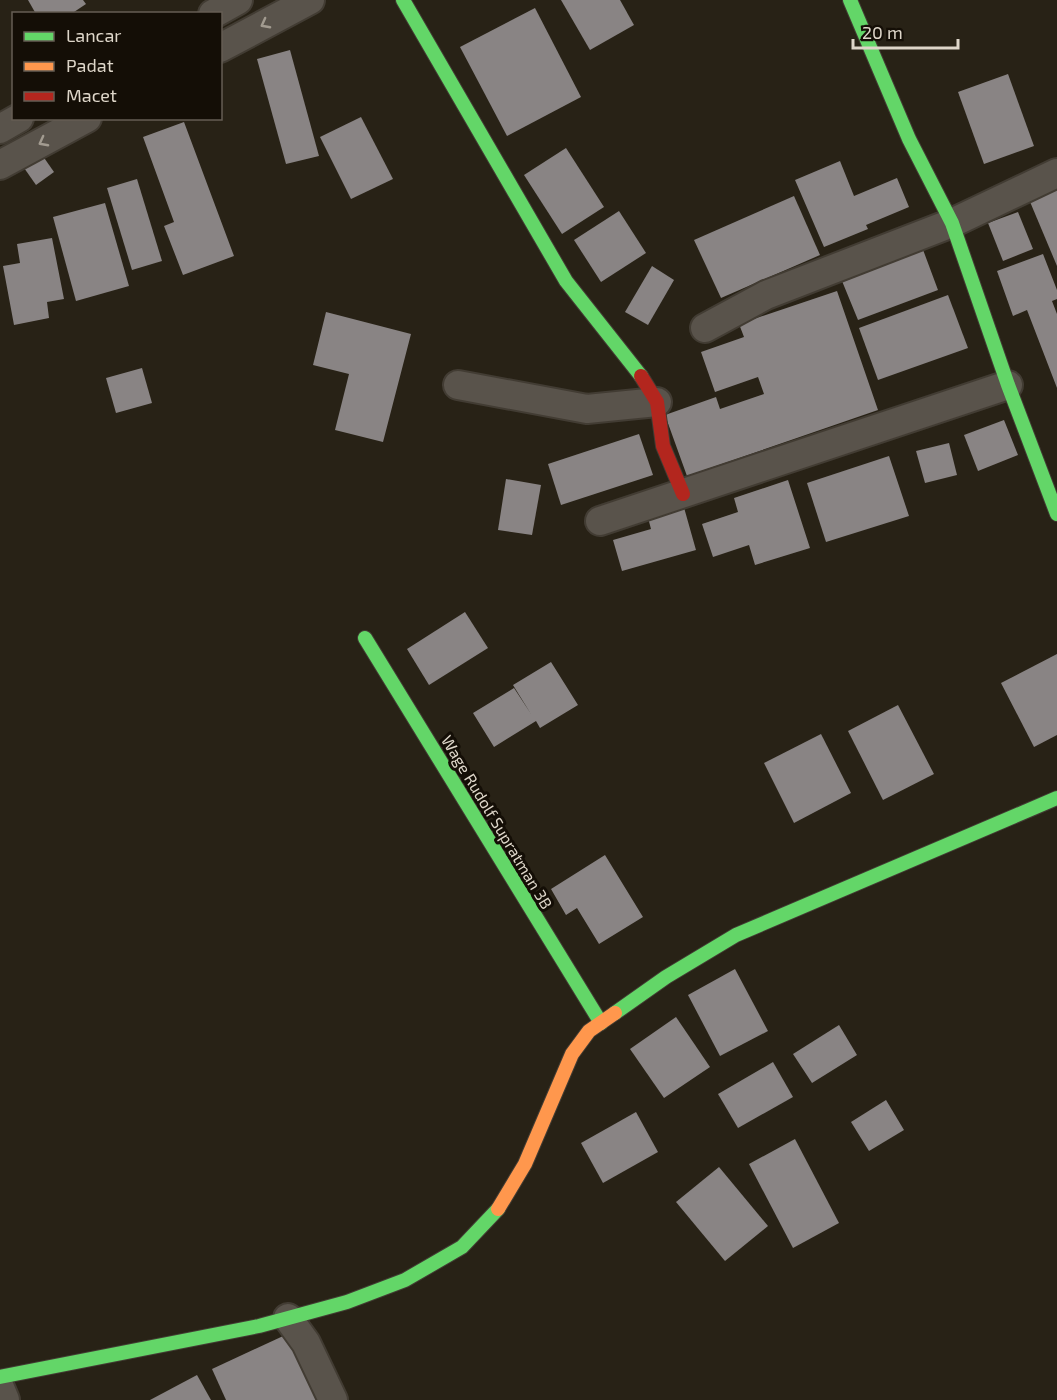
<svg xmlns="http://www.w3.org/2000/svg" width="1057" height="1400" viewBox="0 0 1057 1400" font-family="'Exo 2',sans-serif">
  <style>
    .building { fill: #898484 }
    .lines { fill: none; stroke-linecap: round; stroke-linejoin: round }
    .street-casing { stroke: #423c33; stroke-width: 32 }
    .fast-casing { stroke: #423c33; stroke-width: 16 }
    .slow-casing { stroke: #423c33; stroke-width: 16 }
    .jam-casing { stroke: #423c33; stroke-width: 16 }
    .street { stroke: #59534b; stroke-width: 28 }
    .fast { stroke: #63d668; stroke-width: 14 }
    .slow { stroke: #ff974d; stroke-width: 14 }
    .jam { stroke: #b3261e; stroke-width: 14 }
    .oneway { stroke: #a29b90 }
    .labels { text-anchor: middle; stroke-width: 6; stroke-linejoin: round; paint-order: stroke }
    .street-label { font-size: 16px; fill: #ded6c9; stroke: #140e06 }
  </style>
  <rect width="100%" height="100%" fill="#282216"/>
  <g class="building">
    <path d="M28 0H83L86 4 71 14H36Z"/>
    <path d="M561 0H620L634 25 590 50Z"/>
    <path d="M535 8 581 97 507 136 460 47Z"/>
    <path d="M290 50 319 156 286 164 257 59Z"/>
    <path d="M1008 74 1034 146 984 164 958 92Z"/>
    <path d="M361 117 393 179 351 199 320 137Z"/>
    <path d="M184 122 234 256 183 275 164 226 174 222 143 137Z"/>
    <path d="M566 148 604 207 562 234 524 175Z"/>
    <path d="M40 152 54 172 36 185 22 165Z"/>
    <path d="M840 161 854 196 897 178 909 207 866 225 868 229 824 247 795 180Z"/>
    <path d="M137 179 162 261 132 270 107 188Z"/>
    <path d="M1057 185V266L1028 197Z"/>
    <path d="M794 196 820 255 721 298 694 240Z"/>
    <path d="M105 203 129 286 76 301 53 217Z"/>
    <path d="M619 211 646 253 601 282 574 240Z"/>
    <path d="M1018 212 1033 249 1003 261 988 223Z"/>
    <path d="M52 238 64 299 47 302 49 318 14 325 3 266 20 263 17 244Z"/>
    <path d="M922 247 938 290 858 320 842 281 883 266 882 262Z"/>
    <path d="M1043 254 1057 290V299L1052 301 1057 314V388L1027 310 1013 316 997 271Z"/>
    <path d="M652 266 674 280 648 325 625 312Z"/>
    <path d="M837 291 878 410 687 476 665 415 716 397 720 409 764 394 758 377 715 392 701 352 744 337 739 324Z"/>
    <path d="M948 295 968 348 878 380 859 328Z"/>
    <path d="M326 312 411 334 383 442 335 430 349 374 313 365Z"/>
    <path d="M142 368 152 403 116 413 106 378Z"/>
    <path d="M1004 420 1018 455 978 471 964 435Z"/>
    <path d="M639 434 653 475 561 505 548 464Z"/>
    <path d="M949 443 957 475 925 483 916 451Z"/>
    <path d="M889 456 909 516 826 542 807 483Z"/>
    <path d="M506 479 541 485 532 535 498 530Z"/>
    <path d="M788 480 810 548 755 565 749 545 713 557 702 524 738 512 734 498Z"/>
    <path d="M683 504 696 550 622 571 613 540 651 529 647 514Z"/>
    <path d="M465 612 488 648 429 685 407 649Z"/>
    <path d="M1057 654V735L1034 747 1001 683Z"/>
    <path d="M551 662 578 705 540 728 536 721 494 747 473 713 514 688 531 714 513 685Z"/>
    <path d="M898 705 934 774 883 800 848 731Z"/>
    <path d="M821 734 851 793 794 823 764 763Z"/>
    <path d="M605 855 643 917 599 944 577 908 566 915 551 889Z"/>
    <path d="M735 969 768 1031 720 1056 688 995Z"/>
    <path d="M676 1017 710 1067 664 1098 630 1049Z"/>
    <path d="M839 1025 857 1055 812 1083 793 1054Z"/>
    <path d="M773 1062 793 1097 738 1128 718 1094Z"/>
    <path d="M886 1100 904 1130 869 1151 851 1122Z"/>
    <path d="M636 1112 658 1152 603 1183 581 1143Z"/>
    <path d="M795 1139 839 1223 793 1248 749 1164Z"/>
    <path d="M719 1167 768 1226 725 1261 676 1202Z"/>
    <path d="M294 1331 325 1400H226L212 1369Z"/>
    <path d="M197 1375 211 1400H150Z"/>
  </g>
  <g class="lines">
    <defs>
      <g id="street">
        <path d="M213 14 238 0"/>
        <path d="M220 48 310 0"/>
        <path d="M0 129 19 118"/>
        <path d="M0 165 87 118"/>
        <path d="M705 328 766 295 952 223 1057 173"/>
        <path d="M458 385 587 409 657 402"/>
        <path d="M600 521 1008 385"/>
        <path d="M288 1318 306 1343 333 1400"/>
        <path d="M0 1388 5 1400"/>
      </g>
      <g id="fast">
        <path d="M403 0 566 281 641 376"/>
        <path d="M850 0 909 139 952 223 1008 385 1057 514"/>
        <path d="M365 638 601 1023"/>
        <path d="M615 1013 666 977 736 935 1057 798"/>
        <path d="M0 1377 259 1326 347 1302 405 1280 462 1247 498 1209"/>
      </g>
      <path id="slow" d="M498 1209 525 1164 572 1054 589 1031 615 1013"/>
      <path id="jam" d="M641 376 657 402 663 446 683 494"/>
    </defs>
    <use href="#street" class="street-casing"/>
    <use href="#fast" class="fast-casing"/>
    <use href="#slow" class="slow-casing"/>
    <use href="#jam" class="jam-casing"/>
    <use href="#street" class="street"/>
    <use href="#fast" class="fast"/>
    <use href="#slow" class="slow"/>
    <use href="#jam" class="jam"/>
  </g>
  <defs><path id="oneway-chevron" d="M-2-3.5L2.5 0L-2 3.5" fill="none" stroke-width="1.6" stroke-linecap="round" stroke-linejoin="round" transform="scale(1.5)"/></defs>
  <g class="oneway">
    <use href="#oneway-chevron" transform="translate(265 24) rotate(152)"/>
    <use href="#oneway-chevron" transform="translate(43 142) rotate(152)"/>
  </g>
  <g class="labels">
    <g class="street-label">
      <text transform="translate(497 822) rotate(59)" y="6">Wage Rudolf Supratman 3B</text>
    </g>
  </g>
  <rect x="12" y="12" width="210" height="108" fill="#140e06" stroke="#655e54" stroke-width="1.5"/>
  <rect x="24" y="32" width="30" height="9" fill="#63d668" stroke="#655e54" stroke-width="1.5"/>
  <text x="66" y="42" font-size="18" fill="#ded6c9">Lancar</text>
  <rect x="24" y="62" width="30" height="9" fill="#ff974d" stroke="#655e54" stroke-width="1.5"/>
  <text x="66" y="72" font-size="18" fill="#ded6c9">Padat</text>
  <rect x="24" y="92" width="30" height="9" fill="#b3261e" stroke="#655e54" stroke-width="1.5"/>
  <text x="66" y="102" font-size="18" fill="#ded6c9">Macet</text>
  <path d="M853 39v9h105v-9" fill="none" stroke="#ded6c9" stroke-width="3"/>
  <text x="862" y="39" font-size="18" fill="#ded6c9" stroke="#140e06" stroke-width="4.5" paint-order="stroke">20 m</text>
</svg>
